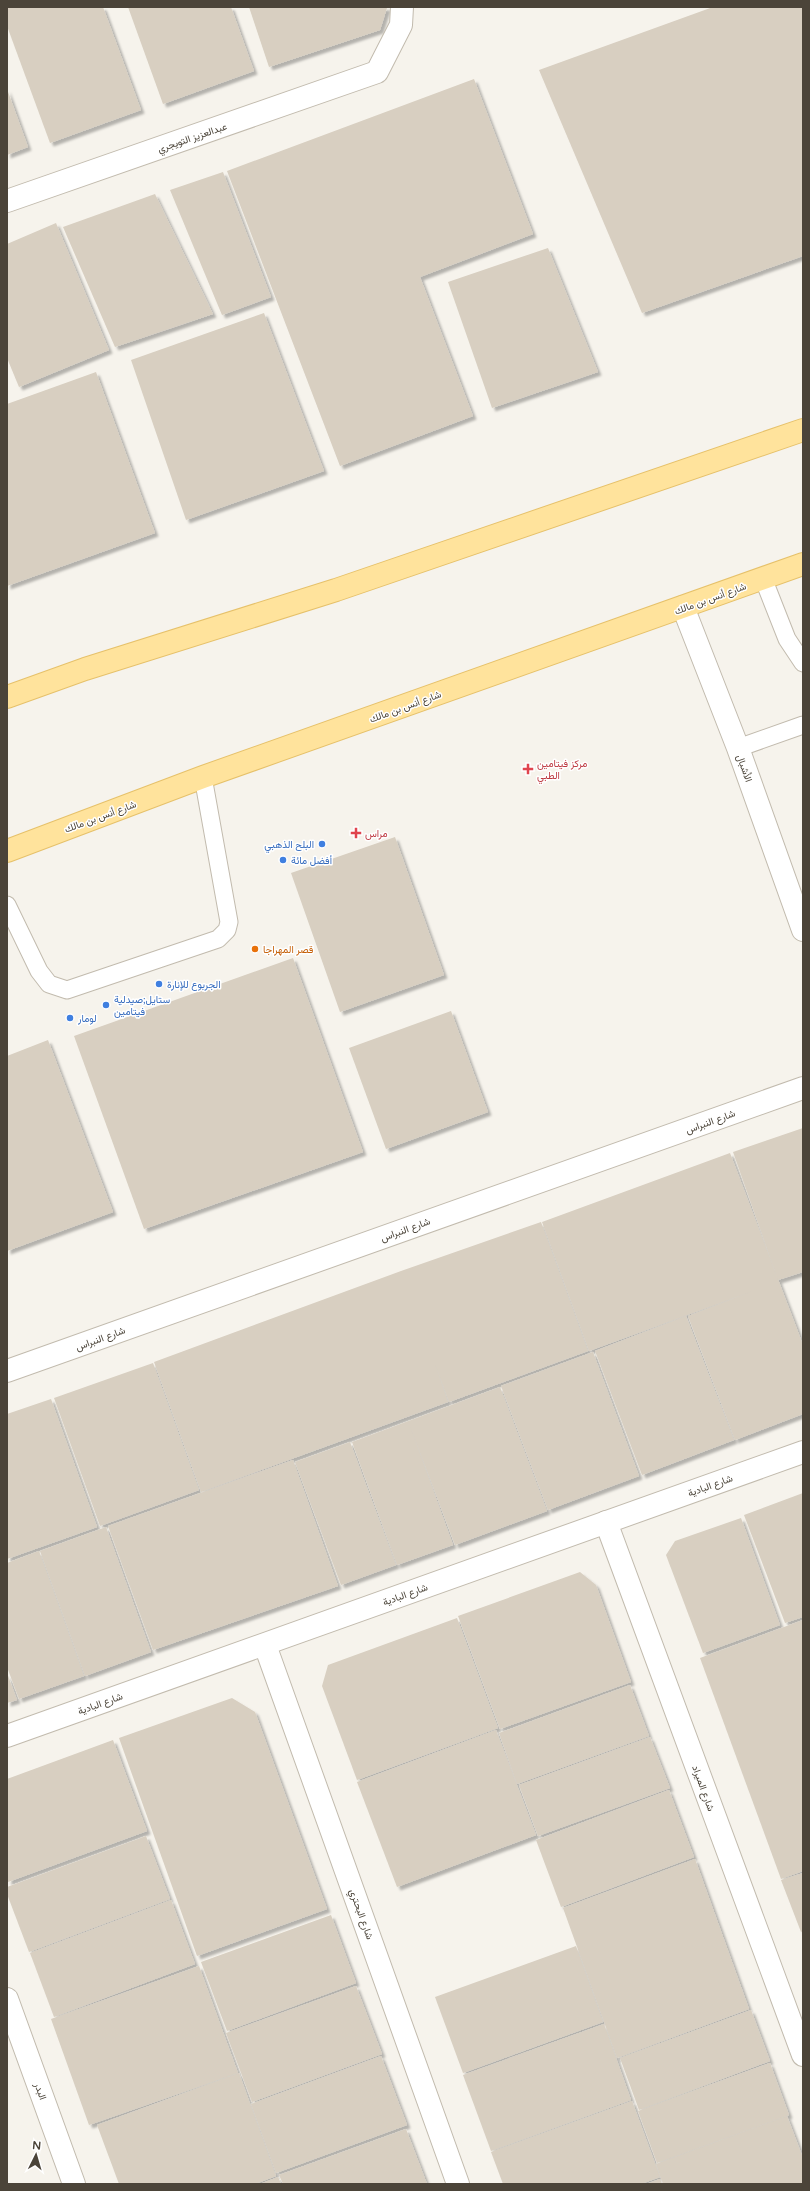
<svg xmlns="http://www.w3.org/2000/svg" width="810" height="2191" viewBox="0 0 810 2191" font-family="'Varela Round',Vazirmatn,sans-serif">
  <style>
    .building { fill: #d8cfc1; filter: url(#shadow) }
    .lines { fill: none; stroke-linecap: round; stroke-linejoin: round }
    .lane-casing { stroke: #c2bbae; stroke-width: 19 }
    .street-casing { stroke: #c2bbae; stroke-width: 24 }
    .primary-casing { stroke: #e6c16a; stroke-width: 24 }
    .lane { stroke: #fff; stroke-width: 17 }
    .street { stroke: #fff; stroke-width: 22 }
    .primary { stroke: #ffe39c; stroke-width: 22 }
    .health-dot { fill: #e0444e; stroke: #fff; stroke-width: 1.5 }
    .shop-dot { fill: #3f7fe0; stroke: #fff; stroke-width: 1.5 }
    .food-dot { fill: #e8710a; stroke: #fff; stroke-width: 1.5 }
    .labels { text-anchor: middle; stroke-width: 3; stroke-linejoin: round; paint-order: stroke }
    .street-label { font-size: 10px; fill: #4b4439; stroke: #fff }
    .health-label { font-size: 10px; fill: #be3a42; stroke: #fff; text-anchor: start }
    .shop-label { font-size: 10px; fill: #366cbe; stroke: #fff; text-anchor: start }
    .food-label { font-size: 10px; fill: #c56008; stroke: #fff; text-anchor: start }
  </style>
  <defs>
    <filter id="shadow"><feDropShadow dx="3.5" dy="3.5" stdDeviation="1" flood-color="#0004"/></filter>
  </defs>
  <rect width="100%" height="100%" fill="#f6f3ec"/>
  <g class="building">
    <path d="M7 7H103L141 110 50 143 7 26Z"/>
    <path d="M128 7H231L254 71 163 104Z"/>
    <path d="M249 7H387V8L380 30 269 67Z"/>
    <path d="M713 7H803V256L642 313 539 70Z"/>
    <path d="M474 79 533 234 420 277 473 416 340 466 227 171Z"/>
    <path d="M7 89 28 147 7 155Z"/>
    <path d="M223 172 271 297 222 315 170 190Z"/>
    <path d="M155 194 213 314 115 347 63 227Z"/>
    <path d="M56 223 109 350 19 387 7 358V244Z"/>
    <path d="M548 248 598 372 492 408 448 282Z"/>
    <path d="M264 313 324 471 186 520 131 360Z"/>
    <path d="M96 372 155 533 7 586V404Z"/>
    <path d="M395 837 444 975 340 1012 291 873Z"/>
    <path d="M293 958 363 1152 144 1229 74 1036Z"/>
    <path d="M451 1011 488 1112 386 1149 349 1048Z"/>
    <path d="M48 1040 113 1212 7 1251V1056Z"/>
    <path d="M803 1128V1272L778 1280 733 1152Z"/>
    <path d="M730 1153 803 1345V1414L735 1440 688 1316 753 1291 589 1351 542 1222Z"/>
    <path d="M541 1222 588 1351 449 1402 435 1364 448 1402 201 1492 154 1362 401 1271Z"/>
    <path d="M686 1316 734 1440 642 1475 595 1351Z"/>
    <path d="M593 1352 639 1476 548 1510 501 1386Z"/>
    <path d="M153 1363 199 1490 100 1526 54 1398Z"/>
    <path d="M500 1387 547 1511 455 1545 410 1426 453 1545 397 1565 352 1442Z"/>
    <path d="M51 1399 97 1527 7 1559V1414Z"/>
    <path d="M350 1442 396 1565 341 1585 295 1462Z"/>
    <path d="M293 1460 338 1586 153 1650 108 1526Z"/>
    <path d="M803 1493V1617L785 1623 744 1515Z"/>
    <path d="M741 1518 780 1625 703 1653 666 1555 675 1541Z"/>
    <path d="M106 1527 151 1652 85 1676 40 1551Z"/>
    <path d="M39 1551 84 1676 19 1699 7 1667V1563Z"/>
    <path d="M580 1572 596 1585 631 1682 500 1729 458 1616Z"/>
    <path d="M457 1618 498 1728 357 1780 322 1686 328 1665Z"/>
    <path d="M803 1620V1871L781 1879 700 1658Z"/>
    <path d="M7 1673 17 1700 7 1703Z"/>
    <path d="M630 1685 649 1736 517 1784 499 1733Z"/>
    <path d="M232 1698 255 1712 327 1909 197 1956 119 1738Z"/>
    <path d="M496 1730 536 1835 397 1887 357 1782Z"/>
    <path d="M650 1737 670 1788 538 1836 519 1785Z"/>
    <path d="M113 1740 147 1831 8 1882 7 1779Z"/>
    <path d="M669 1790 694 1857 561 1907 536 1840Z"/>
    <path d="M146 1836 170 1899 29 1952 7 1894V1887Z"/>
    <path d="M695 1859 749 2009 617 2058 563 1908Z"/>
    <path d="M803 1873V1931L801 1932 781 1880Z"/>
    <path d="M171 1900 195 1964 54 2017 30 1953Z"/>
    <path d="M331 1915 356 1983 227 2031 201 1962Z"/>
    <path d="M576 1946 603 2022 463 2073 435 1997Z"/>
    <path d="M199 1966 238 2073 89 2125 51 2019Z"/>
    <path d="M356 1986 382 2054 252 2102 226 2033Z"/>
    <path d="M751 2010 770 2061 639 2110 620 2058Z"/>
    <path d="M604 2024 631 2100 491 2151 463 2075Z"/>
    <path d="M381 2056 407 2125 276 2173 251 2104Z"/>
    <path d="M770 2063 789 2115 657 2163 638 2111Z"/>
    <path d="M239 2073 276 2176 255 2184H119L97 2125Z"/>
    <path d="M632 2101 660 2177 641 2184H503L491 2152Z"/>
    <path d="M787 2116 803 2158V2184H663L656 2164Z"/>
    <path d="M406 2129 427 2184H283L279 2175Z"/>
    <path d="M278 2177 281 2184H260Z"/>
    <path d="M660 2179 662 2184H646Z"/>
  </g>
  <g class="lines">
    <defs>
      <g id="lane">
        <path d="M763 578 787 639 803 663"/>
        <path d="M738 748 803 725"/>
        <path d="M7 905 39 971 49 984 67 990 218 939 227 930 229 922 203 777"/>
      </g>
      <g id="street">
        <path d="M7 201 377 72 401 25 402 7"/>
        <path d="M683 607 738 748 803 930"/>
        <path d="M7 1371 803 1088"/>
        <path d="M606 1522 803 2055"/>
        <path d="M265 1645 458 2184"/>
        <path d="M7 1736 803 1452"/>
        <path d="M7 1999 74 2184"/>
      </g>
      <g id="primary">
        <path d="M7 697 85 669 336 590 803 430"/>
        <path d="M7 851 203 777 803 564"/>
      </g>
    </defs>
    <use href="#lane" class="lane-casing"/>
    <use href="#street" class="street-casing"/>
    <use href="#primary" class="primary-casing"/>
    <use href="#lane" class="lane"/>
    <use href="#street" class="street"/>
    <use href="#primary" class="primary"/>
  </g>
  <g class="health-dot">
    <path d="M526 763h4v4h4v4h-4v4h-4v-4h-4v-4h4z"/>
    <path d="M354 827h4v4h4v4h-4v4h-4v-4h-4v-4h4z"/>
  </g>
  <g class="shop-dot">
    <circle cx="322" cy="844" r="4"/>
    <circle cx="283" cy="860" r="4"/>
    <circle cx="159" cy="984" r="4"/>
    <circle cx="106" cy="1005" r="4"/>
    <circle cx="70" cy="1018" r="4"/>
  </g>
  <circle class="food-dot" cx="255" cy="949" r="4"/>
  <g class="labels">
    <g class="street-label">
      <text transform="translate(192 137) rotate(-19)" y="4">عبدالعزيز التويجري</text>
      <text transform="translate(710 598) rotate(-20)" y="4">شارع أنس بن مالك</text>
      <text transform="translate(405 706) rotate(-20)" y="4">شارع أنس بن مالك</text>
      <text transform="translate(745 768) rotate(70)" y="4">الأشبال</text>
      <text transform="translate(100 816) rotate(-20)" y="4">شارع أنس بن مالك</text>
      <text transform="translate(710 1121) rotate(-20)" y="4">شارع النبراس</text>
      <text transform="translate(405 1229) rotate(-20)" y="4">شارع النبراس</text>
      <text transform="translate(100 1338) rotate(-20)" y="4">شارع النبراس</text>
      <text transform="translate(710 1485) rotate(-20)" y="4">شارع البادية</text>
      <text transform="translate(405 1594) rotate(-20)" y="4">شارع البادية</text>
      <text transform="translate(100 1703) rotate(-20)" y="4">شارع البادية</text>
      <text transform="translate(704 1788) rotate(70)" y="4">شارع الميراد</text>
      <text transform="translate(362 1914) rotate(70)" y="4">شارع البحتري</text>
      <text transform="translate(41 2091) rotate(70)" y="4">البدر</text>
    </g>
    <g class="health-label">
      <text x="537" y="767">مركز فيتامين<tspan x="537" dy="12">الطبي</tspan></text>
      <text x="365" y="837">مراس</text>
    </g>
    <g class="shop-label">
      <text x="314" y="848" text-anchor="end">البلح الذهبي</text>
      <text x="291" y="864">أفضل مائة</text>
      <text x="167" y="988">الجربوع للإنارة</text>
      <text x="114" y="1003">ستايل;صيدلية<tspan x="114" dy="12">فيتامين</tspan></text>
      <text x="78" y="1022">لومار</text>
    </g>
    <g class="food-label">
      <text x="263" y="953">قصر المهراجا</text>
    </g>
  </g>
  <rect width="810" height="2191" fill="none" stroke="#4b4439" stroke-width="16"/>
  <g transform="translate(36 2155) rotate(5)" stroke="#ffffff" stroke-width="3" paint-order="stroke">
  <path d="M0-3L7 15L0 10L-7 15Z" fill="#4b4439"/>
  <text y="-6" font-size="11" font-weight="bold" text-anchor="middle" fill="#4b4439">N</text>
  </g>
</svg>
